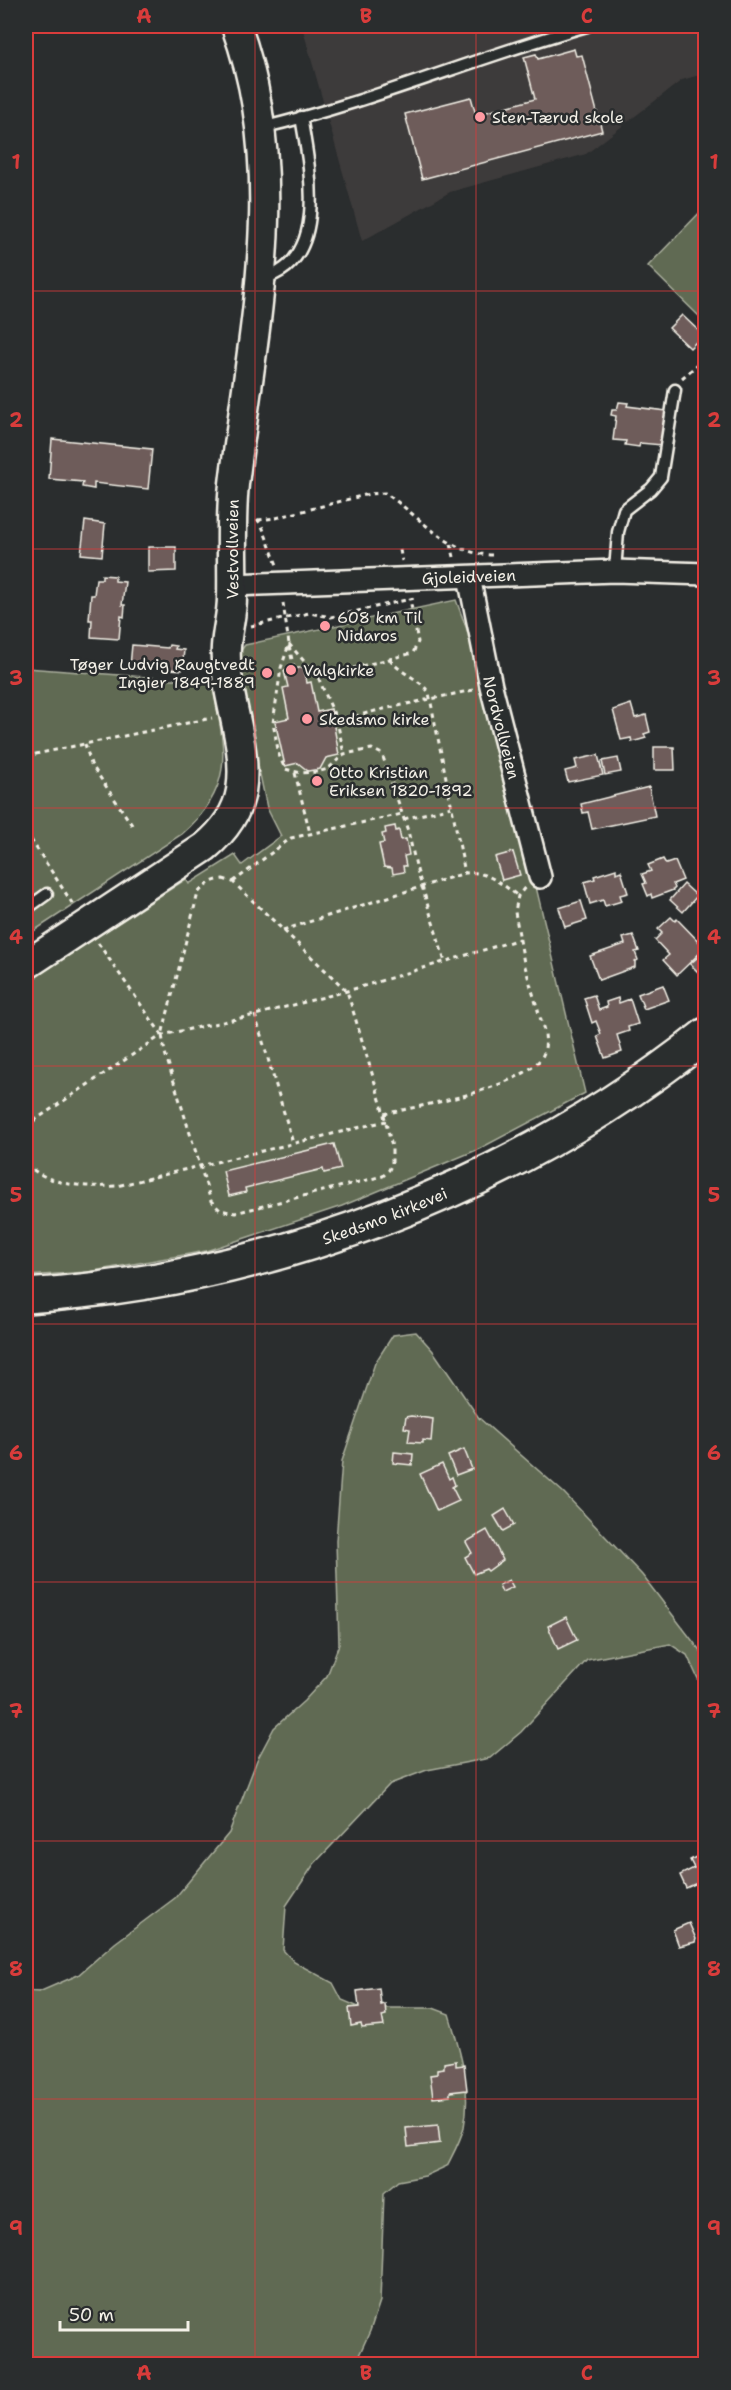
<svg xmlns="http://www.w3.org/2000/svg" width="731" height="2390" viewBox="0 0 731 2390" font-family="'Shantell Sans',sans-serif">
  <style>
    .built { fill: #3e3b3b }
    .green { fill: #606b52; stroke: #aaae9d; stroke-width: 1.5 }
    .building { fill: #6e5c5a; stroke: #f4f1e8; stroke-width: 1.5 }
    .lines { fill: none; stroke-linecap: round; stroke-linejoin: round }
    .lane-casing { stroke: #f4f1e8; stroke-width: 15 }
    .street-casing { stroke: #f4f1e8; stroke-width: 26 }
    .secondary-casing { stroke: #f4f1e8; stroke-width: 33 }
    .highway-casing { stroke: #f4f1e8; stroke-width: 38 }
    .path { stroke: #f4f1e8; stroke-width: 3; stroke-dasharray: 4.5 4.5; stroke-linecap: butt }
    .lane { stroke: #2a2d2e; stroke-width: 10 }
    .street { stroke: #2a2d2e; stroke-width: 21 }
    .secondary { stroke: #2a2d2e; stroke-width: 28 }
    .highway { stroke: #2a2d2e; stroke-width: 33 }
    .grid { fill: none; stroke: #d93c3b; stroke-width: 1.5; stroke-opacity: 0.55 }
    .poi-dot { fill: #ff9aa2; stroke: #2a2d2e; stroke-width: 2 }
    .labels { text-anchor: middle; stroke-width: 5; stroke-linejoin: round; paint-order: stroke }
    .poi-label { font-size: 16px; fill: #f4f1e8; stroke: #2a2d2e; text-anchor: start }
    .street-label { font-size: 16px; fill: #f4f1e8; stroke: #2a2d2e }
    .neatline { fill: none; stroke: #d93c3b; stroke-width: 2 }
    .grid-label { font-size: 20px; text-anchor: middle; font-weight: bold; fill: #d93c3b }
  </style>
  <rect width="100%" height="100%" fill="#2a2d2e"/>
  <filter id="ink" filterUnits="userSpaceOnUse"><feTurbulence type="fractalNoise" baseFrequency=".0167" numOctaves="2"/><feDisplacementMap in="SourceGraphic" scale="12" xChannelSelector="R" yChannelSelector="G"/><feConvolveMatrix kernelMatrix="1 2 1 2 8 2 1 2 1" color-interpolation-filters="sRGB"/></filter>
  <g filter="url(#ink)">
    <path class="built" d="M302 26H705V77L696 76 682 80 586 154 450 192 362 241Z"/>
    <g class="green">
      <path d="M705 207V322L648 266Z"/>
      <path d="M456 600 489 689 585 1093 479 1149 342 1206 206 1251 88 1272 26 1276V983L186 879 189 884 235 855 242 865 281 836 267 808 237 665V656L245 645Z"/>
      <path d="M26 668 212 682C224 746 238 785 182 834L26 936Z"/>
      <path d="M416 1332 433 1351 479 1418 564 1493 642 1575 705 1657V1694L687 1655 670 1644 587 1660 521 1732 490 1758 427 1770 390 1784 314 1864 286 1906 283 1950 294 1962 333 1983 342 2000 361 2008H433L449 2014C460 2051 472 2088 464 2127 461 2140 453 2154 447 2166L425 2176 398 2181 384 2193 380 2301 370 2331 355 2364H26V1991L39 1992 78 1975 115 1943 175 1898 229 1833 257 1760 274 1728 304 1701 327 1676 339 1644 336 1541 342 1461 375 1363 393 1335Z"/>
    </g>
    <g class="building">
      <path d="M574 49 576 56 582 55 602 131 422 179 405 114 471 97 476 115 535 99 524 57 536 54 538 59Z"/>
      <path d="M682 315 703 335 690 348 669 328Z"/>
      <path d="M619 402 628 403 627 406 666 411 662 445 640 443 639 447 625 445 626 441 613 440 616 416 611 415 612 410H617Z"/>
      <path d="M52 439 152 449 148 489 94 483V489L82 487 83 482 49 479Z"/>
      <path d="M85 521 105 524 102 556 81 554Z"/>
      <path d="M148 547H176V571L148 572Z"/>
      <path d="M102 575 115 576V581L125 582 122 605H125L124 617 121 616 119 639 91 637 92 620H89L91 595H94L96 579H102Z"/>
      <path d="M132 645 168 648 169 645 176 646 175 649 184 650 182 670 130 666Z"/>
      <path d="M304 667 307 683 311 682 317 712 331 709 339 755 326 758 320 769 308 771 298 763 285 766 275 721 289 718 283 688 288 687 284 671Z"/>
      <path d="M631 704 635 718 646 715 650 732 644 734 646 738 632 742 631 738 621 740 613 710Z"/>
      <path d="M654 747H674L675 770H654Z"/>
      <path d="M598 755 603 775 568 782 565 771 577 768 575 760Z"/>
      <path d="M618 758 621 772 605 775 602 761Z"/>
      <path d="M649 787 655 816 592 829 588 812 583 813 581 804Z"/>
      <path d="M395 826 396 831 399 830 401 840 406 839 409 855 404 856 406 866H403L404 872 393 874 392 868 384 867 379 844 384 843 382 834 386 833 385 828Z"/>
      <path d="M513 852 520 875 502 880 495 857Z"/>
      <path d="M663 859 666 864 675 861 683 880 673 884 675 888 673 890 652 898 651 894 648 896 643 884 646 883 642 874 651 871 648 865Z"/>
      <path d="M616 869V873L621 871 628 893 620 895 622 901 605 906 603 900 590 904 584 882 595 879 594 876Z"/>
      <path d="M684 884 697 896 683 912 670 900Z"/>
      <path d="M581 901 587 920 565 927 559 908Z"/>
      <path d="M671 917 675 921 677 919 705 948 677 975 663 960 669 955 655 940 662 933 658 929Z"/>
      <path d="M633 935 639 951 635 952 638 960 635 962V967L599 980 590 956 625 944 623 938Z"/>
      <path d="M706 950V971L701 975 690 964Z"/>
      <path d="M663 985 669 1000 644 1009 638 994Z"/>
      <path d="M594 995 599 1010 607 1007 606 1002 618 998 619 1003 630 999 638 1024 628 1027 629 1031 617 1035 622 1052 605 1058 597 1036 601 1034 596 1021 592 1023 584 998Z"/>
      <path d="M334 1144 341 1169 324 1173 323 1169 245 1188 246 1192 229 1196 223 1171Z"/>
      <path d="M411 1416 433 1419 431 1441 423 1440V1443L408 1442 410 1429 404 1428 406 1417Z"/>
      <path d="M464 1449 472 1469 456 1475 448 1456Z"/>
      <path d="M394 1452 413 1454 412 1465 393 1463Z"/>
      <path d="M442 1464 449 1479 452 1477 455 1485 452 1487 459 1501 437 1511 420 1474Z"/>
      <path d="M505 1509 514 1525 503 1531 494 1516Z"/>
      <path d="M487 1530 503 1560 488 1571 486 1569 474 1574 465 1557 472 1553 466 1542Z"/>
      <path d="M509 1580 513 1587 502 1592 499 1585Z"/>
      <path d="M566 1617 577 1640 558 1649 548 1626Z"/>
      <path d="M704 1853 706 1887 700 1890 697 1883 686 1888 680 1875 694 1868 690 1860Z"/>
      <path d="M689 1923 696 1939 695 1942 679 1946 673 1930Z"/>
      <path d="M379 1988 381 2005 385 2004 386 2015 382 2016 384 2026 362 2028 361 2024 351 2026 349 2008 359 2007 357 1991Z"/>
      <path d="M456 2061V2066L464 2065 467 2090 450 2092V2096L433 2098 430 2075 437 2074V2069L444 2068V2063Z"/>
      <path d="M438 2125 440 2143 408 2147 406 2128Z"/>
    </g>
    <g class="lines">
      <defs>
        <g id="lane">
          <path d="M261 128C372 102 477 57 587 26"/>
          <path d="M261 279C330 263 310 169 301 117"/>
          <path d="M615 571 618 532 624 510 651 489 661 477 675 390"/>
          <path d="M26 909 47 894"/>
        </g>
        <g id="street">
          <path id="s1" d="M469 577 491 686 540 877"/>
          <path id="s2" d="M232 585 615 571 706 574"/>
        </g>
        <g id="secondary">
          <path id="s3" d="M26 965 205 847C223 832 237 814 241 791 249 742 223 696 226 647 227 630 232 614 232 598 233 560 230 522 234 484 252 333 291 174 236 26"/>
        </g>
        <g id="highway">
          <path id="s4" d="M26 1296C270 1280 514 1188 706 1035"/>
        </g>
      </defs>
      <use href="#lane" class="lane-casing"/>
      <use href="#street" class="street-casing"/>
      <use href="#secondary" class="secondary-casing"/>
      <use href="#highway" class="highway-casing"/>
      <g class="path">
        <path d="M682 378 706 357"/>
        <path d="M257 519 262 526 277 565"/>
        <path d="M258 520 276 518 369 494 385 493C420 516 447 554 492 555"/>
        <path d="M451 544 454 557"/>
        <path d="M400 550 402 561"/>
        <path d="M283 603 289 644 281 668 273 723 279 755 285 769 301 773 317 772 328 769 344 754 372 749 382 754 408 831 417 870 445 962"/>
        <path d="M251 626 309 613 331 617 415 598"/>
        <path d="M289 644 318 677 337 721 344 754"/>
        <path d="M289 646 294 669"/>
        <path d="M390 659C400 674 420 678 429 693L465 873"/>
        <path d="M318 677 413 653 418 642 410 599"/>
        <path d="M337 721 379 710 473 690"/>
        <path d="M85 744 91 764 134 828"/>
        <path d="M26 756 212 718"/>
        <path d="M295 773 310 833"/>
        <path d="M404 819 451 807"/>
        <path d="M26 832 74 906"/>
        <path d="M26 849 33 844"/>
        <path d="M223 879 233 882 347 991 381 1103 392 1147V1163L389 1170 383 1176 235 1213 220 1210 211 1201 165 1053 162 1035 198 893C205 885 212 880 223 879Z"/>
        <path d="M233 882 291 838 402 814"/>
        <path d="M283 930 465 873C486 870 502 884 518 896"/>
        <path d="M98 943 162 1035"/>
        <path d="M255 1015 293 1143"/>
        <path d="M384 1114C423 1105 514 1090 540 1060 546 1052 546 1043 545 1034L524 963 515 912 518 896 526 886"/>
        <path d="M26 1126 162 1035 255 1015 347 991 520 939"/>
        <path d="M26 1164C51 1187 86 1187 117 1186L386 1121"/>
      </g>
      <use href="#lane" class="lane"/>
      <use href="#street" class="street"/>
      <use href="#secondary" class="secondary"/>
      <use href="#highway" class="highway"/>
    </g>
  </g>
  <path class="grid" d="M255 26V2364M476 26V2364M26 291H706M26 549H706M26 808H706M26 1066H706M26 1324H706M26 1582H706M26 1841H706M26 2099H706"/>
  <g class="poi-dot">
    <circle cx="480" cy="117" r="6"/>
    <circle cx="325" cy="626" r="6"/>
    <circle cx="291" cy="670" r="6"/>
    <circle cx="267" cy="673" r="6"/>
    <circle cx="307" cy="719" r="6"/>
    <circle cx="317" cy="781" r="6"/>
  </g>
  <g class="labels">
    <g class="poi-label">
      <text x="492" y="123">Sten-Tærud skole</text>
      <text x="337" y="623">608 km Til<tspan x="337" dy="18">Nidaros</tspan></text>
      <text x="255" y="670" text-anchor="end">Tøger Ludvig Raugtvedt<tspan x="255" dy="18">Ingier 1849-1889</tspan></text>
      <text x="303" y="676">Valgkirke</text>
      <text x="319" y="725">Skedsmo kirke</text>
      <text x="329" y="778">Otto Kristian<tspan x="329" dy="18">Eriksen 1820-1892</tspan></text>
    </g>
    <g class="street-label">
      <text dy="6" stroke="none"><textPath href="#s3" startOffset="526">Vestvollveien</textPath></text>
      <text dy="6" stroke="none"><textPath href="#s2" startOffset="237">Gjoleidveien</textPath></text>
      <text dy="6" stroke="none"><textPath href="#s1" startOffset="154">Nordvollveien</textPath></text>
      <text dy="6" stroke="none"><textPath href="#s4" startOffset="369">Skedsmo kirkevei</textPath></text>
    </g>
  </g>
  <rect width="731" height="2390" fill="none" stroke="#2a2d2e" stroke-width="66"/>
  <path d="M60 2321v9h128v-9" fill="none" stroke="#f4f1e8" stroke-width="3"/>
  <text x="69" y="2321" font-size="18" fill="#f4f1e8" stroke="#2a2d2e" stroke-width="4.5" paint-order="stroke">50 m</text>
  <rect x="33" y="33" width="665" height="2324" class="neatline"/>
  <g class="grid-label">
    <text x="144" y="23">A</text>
    <text x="366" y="23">B</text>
    <text x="587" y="23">C</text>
    <text x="16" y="169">1</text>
    <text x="714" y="169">1</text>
    <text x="16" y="427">2</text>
    <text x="714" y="427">2</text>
    <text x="16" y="685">3</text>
    <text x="714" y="685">3</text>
    <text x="16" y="944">4</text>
    <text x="714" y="944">4</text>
    <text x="16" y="1202">5</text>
    <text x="714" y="1202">5</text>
    <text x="16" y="1460">6</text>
    <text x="714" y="1460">6</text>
    <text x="16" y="1718">7</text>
    <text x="714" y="1718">7</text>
    <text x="16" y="1976">8</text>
    <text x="714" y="1976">8</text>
    <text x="16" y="2235">9</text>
    <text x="714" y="2235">9</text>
    <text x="144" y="2380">A</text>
    <text x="366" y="2380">B</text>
    <text x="587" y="2380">C</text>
  </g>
</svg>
